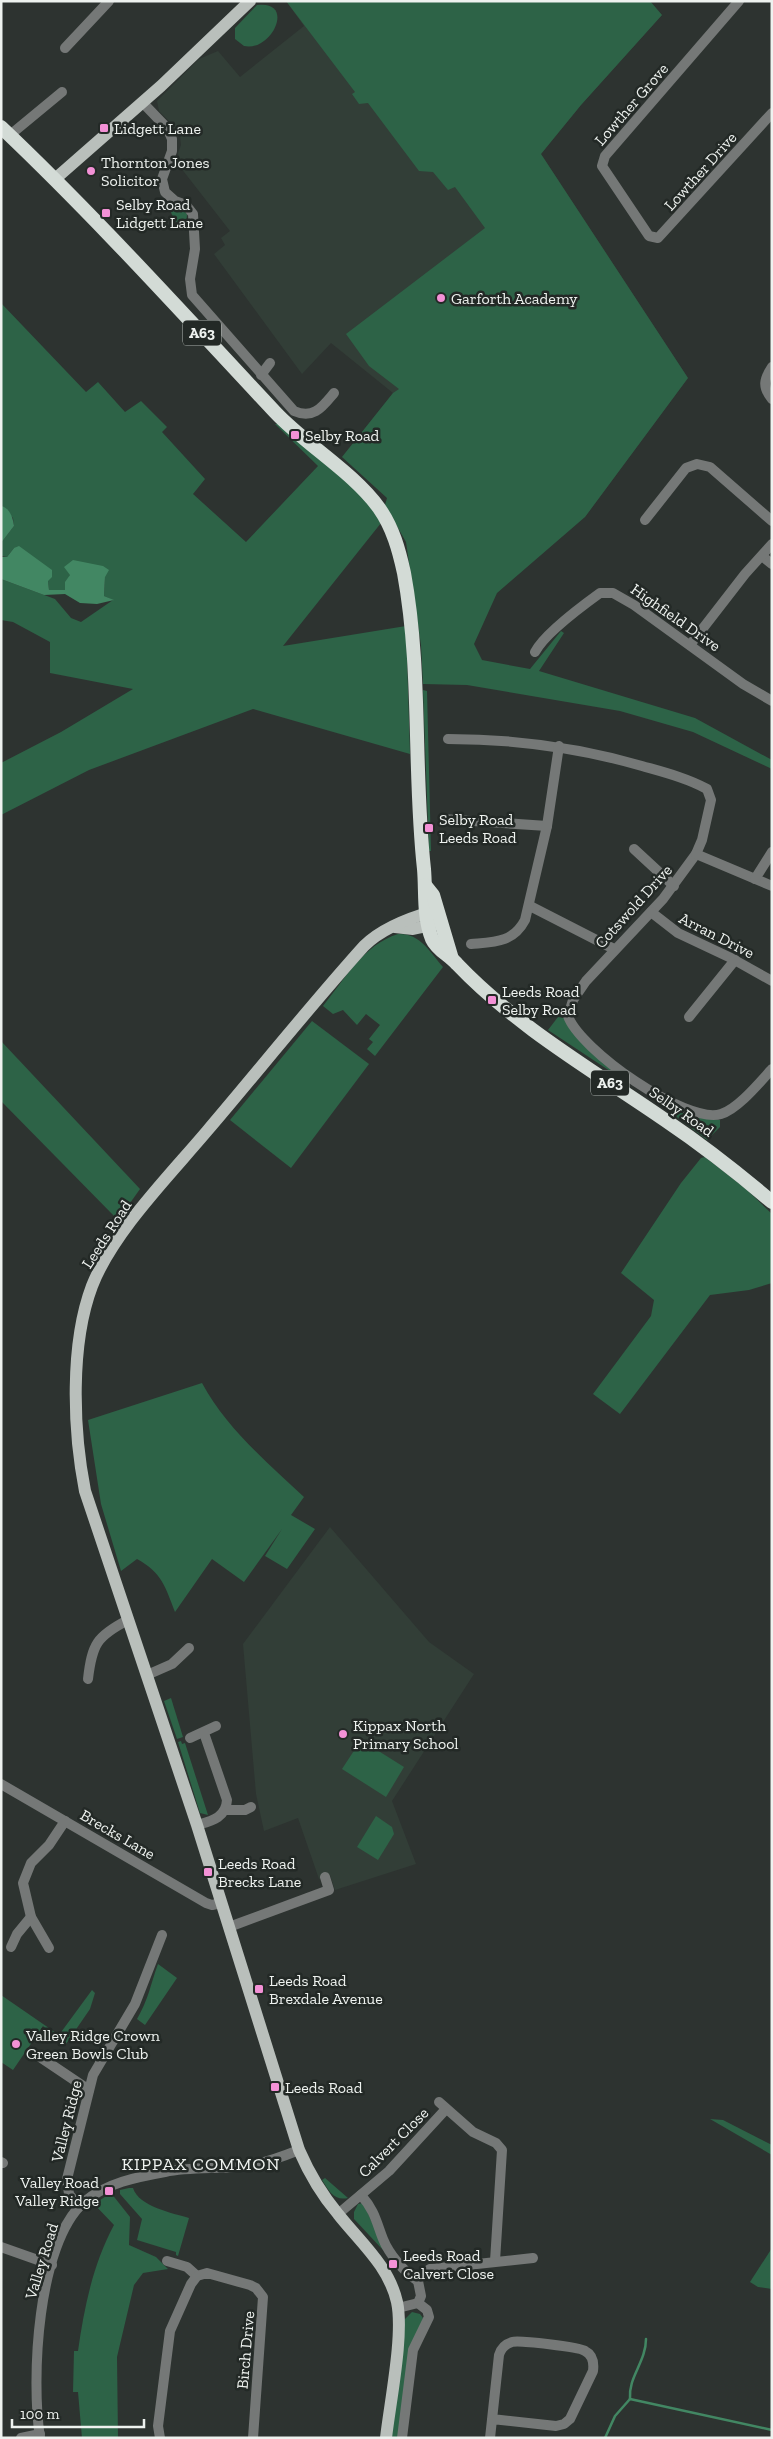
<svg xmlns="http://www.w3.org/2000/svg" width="773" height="2439" viewBox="0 0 773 2439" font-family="'Zilla Slab',serif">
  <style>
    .built { fill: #323e37 }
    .green { fill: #2d6347 }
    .water { fill: #428763 }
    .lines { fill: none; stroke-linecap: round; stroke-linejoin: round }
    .stream { stroke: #428763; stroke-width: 2.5 }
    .minor { stroke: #757877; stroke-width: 10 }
    .major { stroke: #b9bfbb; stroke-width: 12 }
    .highway { stroke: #d3dbd6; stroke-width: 14 }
    .poi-dot { fill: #f391d6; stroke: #232926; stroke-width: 2 }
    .labels { text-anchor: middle; stroke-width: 5; stroke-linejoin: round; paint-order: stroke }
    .shield { fill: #232926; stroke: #b1b6b3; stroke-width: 1 }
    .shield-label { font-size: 15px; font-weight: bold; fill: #eef2ef }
    .street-label { font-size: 16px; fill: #eef2ef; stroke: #232926 }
    .poi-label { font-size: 16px; fill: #eef2ef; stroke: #232926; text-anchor: start }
    .neighbourhood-label { font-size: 18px; letter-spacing: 1px; fill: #eef2ef; stroke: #232926 }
  </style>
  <rect width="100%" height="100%" fill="#2d3330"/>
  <g class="built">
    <path d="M286 1H650L662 15 581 105 541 154 688 378 585 517 342 457 393 393 331 343 302 374 214 254 225 245 221 238 230 231 181 168 178 153 181 145 180 136 174 133 170 122 159 111 157 101 199 59 218 51 240 77 304 26Z"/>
    <path d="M330 1527 429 1642 474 1674 392 1801 416 1864 335 1890 330 1875 319 1879 298 1818 264 1831 256 1794 243 1644Z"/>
  </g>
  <g class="green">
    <path d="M286 1H650L662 15 581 105 541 154 688 378 585 517 497 593 474 644 482 660 530 669 561 631 564 633 539 671 695 718 772 760V769L693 732 620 711 467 685 423 684 421 645 406 542 385 505 387 498 342 457 393 393 399 389 369 366 346 334 485 228 455 187 448 190 433 172 419 171 368 103 359 104 352 94 355 92Z"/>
    <path d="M257 5C296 0 272 52 244 46L235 39V28Z"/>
    <path d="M167 204 183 208 187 214 186 227 175 221Z"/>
    <path d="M1 303 86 392 98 382 125 412 141 401 167 427 162 432 205 479 193 494 246 542 318 466 275 424H279C312 456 358 482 381 523L283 646 406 626 410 754 253 709 89 770 1 815V763L61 732 133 689 50 673V642L13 622 1 620V579L55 599 71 618 81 622 113 600 104 596 105 577 70 575 65 590H49L48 581 14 548 7 557 1 556V543L14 526 13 518 1 506Z"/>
    <path d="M423 690 427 691 431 851H429Z"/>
    <path d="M398 934C420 933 430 952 443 967L375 1056 367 1049 373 1042 369 1039 380 1025 366 1014 357 1025 343 1010 333 1014 323 1006C345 979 363 945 398 934Z"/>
    <path d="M558 1017 564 1018 616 1075 548 1030Z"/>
    <path d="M312 1021 369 1064 291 1168 230 1120Z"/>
    <path d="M1 1041 140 1189 118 1220 1 1101Z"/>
    <path d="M661 1105 691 1116 720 1120V1127L707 1140Z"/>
    <path d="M705 1157 746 1189 772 1214V1283L749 1290 710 1295 620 1414 593 1394 651 1316 654 1300 621 1273 681 1183 701 1158Z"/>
    <path d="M202 1383C227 1429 266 1461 304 1497L291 1515 315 1529 287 1569 265 1556 282 1529 244 1582 212 1559 175 1612C165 1586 162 1573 137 1559L121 1571 101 1504 88 1420Z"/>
    <path d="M171 1698 183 1737 177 1739 164 1701Z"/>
    <path d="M361 1740 404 1767 386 1797 342 1769Z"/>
    <path d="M181 1741 182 1744 185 1743 208 1815 200 1813 178 1742Z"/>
    <path d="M376 1816 392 1827 394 1834 378 1860 357 1847Z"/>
    <path d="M158 1964 177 1978 145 2025 137 2019C149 1998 150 1986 158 1964Z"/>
    <path d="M92 1990 95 1993 90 2009 66 2044 58 2038 56 2040 45 2033 38 2043 36 2041 45 2028 43 2026 13 2070 1 2062V1995L59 2035Z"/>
    <path d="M710 2119 723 2120 772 2145V2155Z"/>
    <path d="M325 2178 348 2198C334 2201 329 2191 322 2180Z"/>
    <path d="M129 2188H133C139 2207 173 2213 189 2218L178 2256 176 2255V2252L137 2240 142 2219 120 2194V2190Z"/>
    <path d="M111 2193 130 2217 129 2245 156 2257 168 2269 143 2273 134 2285 117 2357 118 2438H82L78 2392H73L74 2351H78C84 2308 93 2264 114 2225L94 2204Z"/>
    <path d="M363 2203 384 2248 383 2250 354 2219V2212L358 2204Z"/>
    <path d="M772 2248V2289L758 2287 750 2282Z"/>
    <path d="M412 2312 420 2314 423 2318 398 2438H391L404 2320Z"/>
  </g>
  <g class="water">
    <path d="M1 506C10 508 13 518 14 526L1 543Z"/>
    <path d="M19 546 52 570V577L48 581 49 590H65V582L70 575 64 567 73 560 103 566 109 570 105 577 104 596 114 600 97 604 80 603 65 594 44 595 1 579V557H7L14 548Z"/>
  </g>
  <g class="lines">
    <g class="stream">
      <path d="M630 2399 772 2430"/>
      <path d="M630 2399C628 2377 646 2362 646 2339"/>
      <path d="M605 2438 615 2416 630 2399"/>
    </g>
    <g class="minor">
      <path d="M739 1 605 156 602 166 649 236 658 238 772 113"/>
      <path d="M65 48 109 1"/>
      <path d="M143 103 167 128 172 139V151L162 179 165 192 175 201 186 205 193 214 195 249 190 279 192 295 294 411C314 420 323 406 334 393"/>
      <path d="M10 135 62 92"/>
      <path d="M772 367C764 379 762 387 772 399"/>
      <path d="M261 375 270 363"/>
      <path d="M645 520 686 468 697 464 710 467 772 521"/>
      <path d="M762 556 772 564"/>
      <path d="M690 645 745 574 772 544"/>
      <path d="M535 652C545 633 582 606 600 593H613L634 605 743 684 772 701"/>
      <path d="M448 739C515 739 577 747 642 766 663 772 687 778 707 789L711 800 702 840 696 854 663 899 586 981 573 1000 568 1016C579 1049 686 1125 721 1114 738 1109 760 1082 772 1069"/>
      <path d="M443 819 547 826"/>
      <path d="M634 849 674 886"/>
      <path d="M696 854 772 886"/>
      <path d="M755 879 772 852"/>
      <path d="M530 906 614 949"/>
      <path d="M651 912 678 933 731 958 772 981"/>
      <path d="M471 944C494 942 513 943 525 920L547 826 559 746"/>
      <path d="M689 1017 735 960"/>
      <path d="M147 1675 172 1664 189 1648"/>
      <path d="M88 1679C92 1644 97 1636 128 1620"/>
      <path d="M190 1738 216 1726"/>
      <path d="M1 1784 206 1903 212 1905 221 1903"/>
      <path d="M225 1810H245L251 1807"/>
      <path d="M197 1825C211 1821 226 1818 227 1800L204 1733"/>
      <path d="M229 1927 329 1890 325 1877"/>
      <path d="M11 1947 17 1934 31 1917"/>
      <path d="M49 1948 31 1917 23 1883 31 1863 49 1845 65 1821"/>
      <path d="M37 2055 89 2090"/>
      <path d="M439 2102 473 2132 496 2143 502 2150 495 2261"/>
      <path d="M1 2162 3 2163"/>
      <path d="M361 2195C375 2211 376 2221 383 2239 389 2254 404 2272 418 2281"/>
      <path d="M79 2207 69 2194 67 2179 93 2075 135 2004 162 1935"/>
      <path d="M338 2214 389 2171 446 2109"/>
      <path d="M1 2247 52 2265"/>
      <path d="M167 2261 187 2267 197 2276"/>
      <path d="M398 2308 418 2303 421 2296 418 2281 421 2275 430 2269 533 2258"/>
      <path d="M21 2438 40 2434"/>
      <path d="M40 2438C31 2379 37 2244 84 2202 106 2183 137 2177 165 2172 193 2166 223 2170 252 2165 268 2162 284 2156 299 2150"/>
      <path d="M160 2438 158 2426 170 2331 191 2284 197 2276 207 2273 250 2285 256 2288 263 2297 253 2438"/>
      <path d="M402 2438 413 2350 429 2317 427 2310 418 2303"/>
      <path d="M490 2438 499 2355C501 2348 505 2344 512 2342 519 2340 580 2347 585 2351 593 2355 594 2363 593 2371L570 2419 564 2424 556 2426 492 2419"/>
    </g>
    <g class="major">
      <path d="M55 179 161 86 250 1"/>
      <path d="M395 927 413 929 437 924"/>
      <path d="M386 2438C390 2402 404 2335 397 2302 389 2266 360 2242 338 2214 322 2195 309 2173 299 2150L197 1825 85 1491C73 1430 70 1344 92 1286 113 1232 170 1175 207 1131 259 1070 310 1006 364 946 382 928 409 918 434 911"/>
    </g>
    <g class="highway">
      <path d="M1 127C97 218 185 316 275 412 306 445 353 472 379 508 393 528 399 550 404 573 422 671 413 770 424 869 426 892 423 916 432 939 437 950 449 955 457 964 517 1027 594 1071 665 1120 702 1145 738 1173 772 1202"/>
      <path d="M425 885 433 895 452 959"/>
    </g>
  </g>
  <g class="poi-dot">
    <rect x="99" y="123" width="10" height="10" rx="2.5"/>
    <circle cx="91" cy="171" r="5"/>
    <rect x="101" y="208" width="10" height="10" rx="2.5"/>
    <circle cx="441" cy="298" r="5"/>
    <rect x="290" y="430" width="10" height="10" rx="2.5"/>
    <rect x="424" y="823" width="10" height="10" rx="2.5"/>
    <rect x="487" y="995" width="10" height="10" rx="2.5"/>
    <circle cx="343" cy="1734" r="5"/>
    <rect x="203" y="1867" width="10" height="10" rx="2.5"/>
    <rect x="254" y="1984" width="10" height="10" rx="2.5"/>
    <circle cx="16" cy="2044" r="5"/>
    <rect x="270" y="2082" width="10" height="10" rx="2.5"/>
    <rect x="104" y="2186" width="10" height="10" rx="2.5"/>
    <rect x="388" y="2259" width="10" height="10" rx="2.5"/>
  </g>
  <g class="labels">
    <g class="shield">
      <rect x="183" y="320.5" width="38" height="25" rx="4"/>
      <rect x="591" y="1070.5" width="38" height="25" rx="4"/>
    </g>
    <g class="shield-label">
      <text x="202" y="338">A63</text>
      <text x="610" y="1088">A63</text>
    </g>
    <g class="street-label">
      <text transform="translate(631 104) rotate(-49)" y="6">Lowther Grove</text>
      <text transform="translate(700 171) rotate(-48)" y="6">Lowther Drive</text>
      <text transform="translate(676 617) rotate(35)" y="6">Highfield Drive</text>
      <text transform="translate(633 906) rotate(-48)" y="6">Cotswold Drive</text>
      <text transform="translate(717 935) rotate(27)" y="6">Arran Drive</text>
      <text transform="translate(682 1111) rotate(35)" y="6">Selby Road</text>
      <text transform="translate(106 1234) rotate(-57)" y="6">Leeds Road</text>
      <text transform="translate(118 1834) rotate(30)" y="6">Brecks Lane</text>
      <text transform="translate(66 2121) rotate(-76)" y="6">Valley Ridge</text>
      <text transform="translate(393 2142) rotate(-45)" y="6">Calvert Close</text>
      <text transform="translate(41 2261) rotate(-73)" y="6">Valley Road</text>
      <text transform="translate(245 2350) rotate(-85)" y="6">Birch Drive</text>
    </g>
    <g class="poi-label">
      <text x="114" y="134">Lidgett Lane</text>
      <text x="101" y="168">Thornton Jones<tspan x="101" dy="18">Solicitor</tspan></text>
      <text x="116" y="210">Selby Road<tspan x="116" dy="18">Lidgett Lane</tspan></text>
      <text x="451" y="304">Garforth Academy</text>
      <text x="305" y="441">Selby Road</text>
      <text x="439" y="825">Selby Road<tspan x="439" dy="18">Leeds Road</tspan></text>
      <text x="502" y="997">Leeds Road<tspan x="502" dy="18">Selby Road</tspan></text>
      <text x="353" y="1731">Kippax North<tspan x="353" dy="18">Primary School</tspan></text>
      <text x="218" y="1869">Leeds Road<tspan x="218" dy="18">Brecks Lane</tspan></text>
      <text x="269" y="1986">Leeds Road<tspan x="269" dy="18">Brexdale Avenue</tspan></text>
      <text x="26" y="2041">Valley Ridge Crown<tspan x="26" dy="18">Green Bowls Club</tspan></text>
      <text x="285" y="2093">Leeds Road</text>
      <text x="99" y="2188" text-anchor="end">Valley Road<tspan x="99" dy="18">Valley Ridge</tspan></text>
      <text x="403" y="2261">Leeds Road<tspan x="403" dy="18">Calvert Close</tspan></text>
    </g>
    <g class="neighbourhood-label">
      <text x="201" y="2170">KIPPAX COMMON</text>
    </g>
  </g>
  <rect width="773" height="2439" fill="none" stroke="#eef2ef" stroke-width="5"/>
  <path d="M12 2419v8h132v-8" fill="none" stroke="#eef2ef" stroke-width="2.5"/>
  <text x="20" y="2419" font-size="15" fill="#eef2ef" stroke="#232926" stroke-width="4" paint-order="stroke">100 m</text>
</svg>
